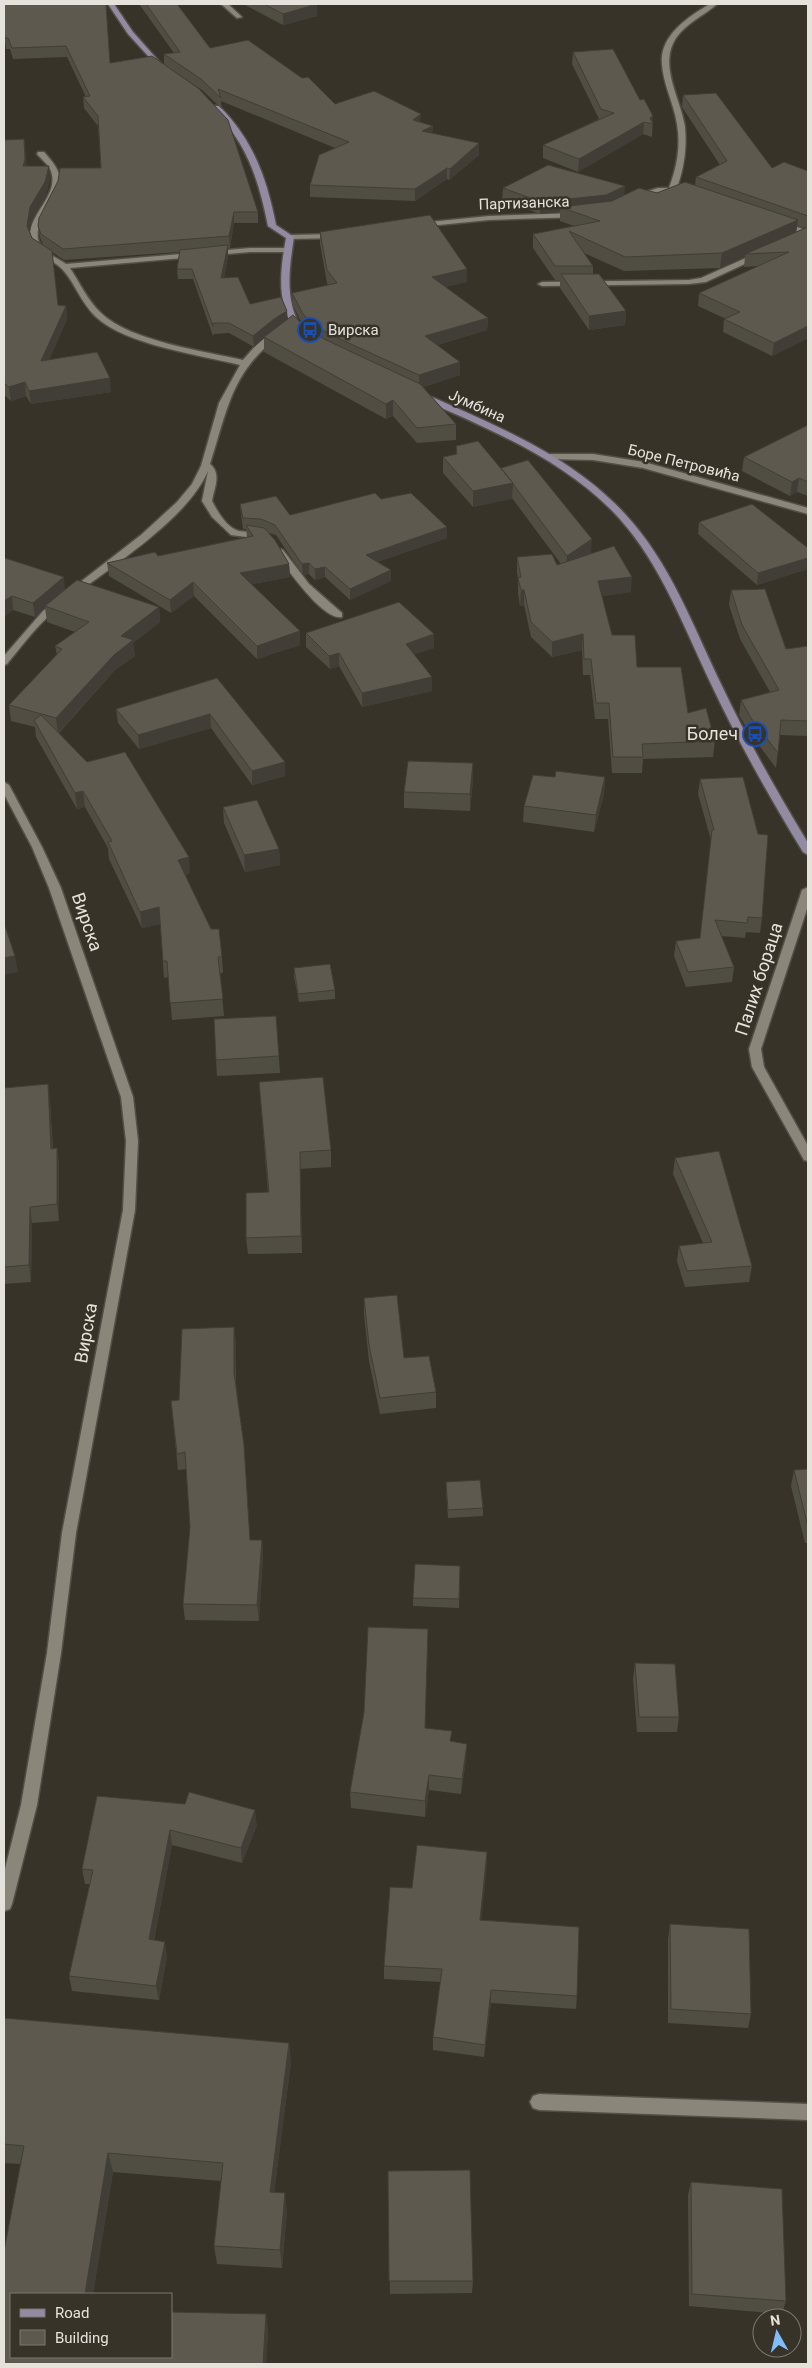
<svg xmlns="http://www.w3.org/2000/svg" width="812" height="2368" viewBox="0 0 812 2368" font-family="Roboto,sans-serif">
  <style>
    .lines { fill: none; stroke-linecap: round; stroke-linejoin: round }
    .street-casing { stroke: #524f47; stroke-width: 3 }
    .secondary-casing { stroke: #524f47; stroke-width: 3 }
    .street { fill: #8a867a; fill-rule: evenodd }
    .secondary { fill: #928ba2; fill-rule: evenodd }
    .wall { fill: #504d43; fill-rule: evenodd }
    .shaded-wall { fill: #413e37 }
    .building { fill: #5d594e; stroke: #413e37 }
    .labels { text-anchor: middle; stroke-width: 5; stroke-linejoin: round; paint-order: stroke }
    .far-street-label { font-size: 15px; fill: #e5e2dc; stroke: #373329 }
    .far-poi-label { font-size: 15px; fill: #e5e2dc; stroke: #373329; text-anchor: start }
    .poi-label { font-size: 18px; fill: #e5e2dc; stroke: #373329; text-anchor: end }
    .street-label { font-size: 18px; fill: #e5e2dc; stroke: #373329 }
  </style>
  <rect width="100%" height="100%" fill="#373329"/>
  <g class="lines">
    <defs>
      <g id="street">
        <path d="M221 4H228L242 17 237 18Z"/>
        <path d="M710 4H717C704 16 687 22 676 38 658 65 681 99 685 127 687 149 684 168 677 188L688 190 684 192H659L635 199V195L658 188H669C677 167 681 146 677 124 674 104 663 84 662 64 659 36 689 16 710 4Z"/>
        <path d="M38 152H44C50 159 56 165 59 174 66 197 26 224 41 246 46 254 58 258 66 264L250 248H288L292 250 288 252H250L70 268C80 283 87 300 101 313 130 341 203 351 243 360 251 351 267 330 281 331V335C232 369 227 411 210 464 222 474 214 488 212 501 217 511 227 528 239 531 248 533 259 530 267 536L262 539 231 535 212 517 202 501 208 471C184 526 95 575 50 615 34 629 21 647 7 664L4 665V656L43 611 141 535 177 502 192 484 201 466 219 403 240 365C200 355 126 345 96 317 81 303 75 283 63 270 54 259 32 256 30 239 27 214 62 194 50 169 47 163 41 159 37 154Z"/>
        <path d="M576 213H579V217L489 220 419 227 415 225 419 223 489 216Z"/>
        <path d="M778 222H784L808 231V236L778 226Z"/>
        <path d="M335 234H338V238L290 239 286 237 290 235Z"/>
        <path d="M757 253 764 255 706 282 689 284 542 286 538 284 542 282 689 280 701 278Z"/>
        <path d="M550 454H593L644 462 808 508V514L643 468 593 460 547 459V455Z"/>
        <path d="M280 549 283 550 309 584 342 613V617C323 621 286 567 275 552Z"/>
        <path d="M4 782 9 785 42 847 61 888 133 1097 138 1141 135 1210 76 1533 61 1653 37 1805 12 1904 10 1909 4 1911V1873L21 1805 47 1653 62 1533 123 1210 126 1141 121 1097 49 888 32 847 4 794Z"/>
        <path d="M808 887V906L761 1049 764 1067 808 1146V1161L804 1160 752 1067 749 1049 802 890Z"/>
        <path d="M539 2094 808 2104V2120L539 2110 533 2108 530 2102 533 2096Z"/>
      </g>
      <g id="secondary">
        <path d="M108 4H114L133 32 164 67V69H160L128 34Z"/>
        <path d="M213 106H219C253 139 267 179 276 225L294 237C289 270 284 302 303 331L302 333H296C276 303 280 271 286 238L268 226C259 181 247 142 213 110Z"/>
        <path d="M419 394H425C495 425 572 456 625 514 670 562 693 626 721 684 747 739 777 792 808 843V855L803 852C770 798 739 743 712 686 684 628 662 566 619 518 566 460 489 429 419 398Z"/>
      </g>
    </defs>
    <use href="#street" class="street-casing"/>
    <use href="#secondary" class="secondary-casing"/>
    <use href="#street" class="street"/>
    <use href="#secondary" class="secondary"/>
  </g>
  <g class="wall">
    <path d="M4 4 110 63 164 65V54L174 53 139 4H177L210 48 335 104 420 122 433 126 432 134 479 143V155L449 180 447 179 415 201 310 197V185L335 148 221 101 222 109 202 90 175 72 258 212V223H234L230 248H228V256L224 278 250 304 302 324 293 305 292 293 328 285 327 283 320 244V232L467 282 445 287 488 318 487 330 437 345 460 362V375L423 387 456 424V440L417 443 393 416 386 419 264 352V338L254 347 229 333 214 334 213 336 193 279H178L177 269 180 252 64 260 52 252 58 305 66 306 67 319 49 360 111 392 31 404 26 396 11 401 4 395V140L24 139 26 166 50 179 46 195 32 220 30 232 32 238 43 245 40 237 38 226 101 168 98 126 84 108 83 97H86L67 57 13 59 10 49H6L4 34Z"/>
    <path d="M243 4H316L317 16 283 25Z"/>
    <path d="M573 52 640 100 653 116 652 137 643 134 578 172 543 158V145L599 119 572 64Z"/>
    <path d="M683 95 772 168 808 171V338L772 356 723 332 724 319H726L698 306 699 293 758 266 744 267 745 257 720 268 624 271 584 253 593 266V274L626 311 625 325 589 330 560 288V280H555L533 248V234L574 226 560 221V212L540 214 502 200 503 188 625 195 657 193 695 185 696 177 720 165 682 107ZM797 225 805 228 796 232Z"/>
    <path d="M808 425V496L797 492 790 496 742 471 744 457Z"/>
    <path d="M456 446 501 468 591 553 590 554 631 592 602 596 612 635 637 667 688 713 715 741 713 757 643 759 642 773H612L608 719H595L590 675H583L582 650 552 657 531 637 524 605 520 606 518 593V579L517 573V557L557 565 561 564 512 498 473 507 443 473V457L456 454Z"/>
    <path d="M381 499 447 538 377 562 391 581 350 600 325 577 315 580 309 574 303 575 276 535 269 533 289 564 290 577 252 584 300 645 257 659 194 596 171 613 109 576 107 563 158 556 247 537 246 529H243L241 514 240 504 290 515Z"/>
    <path d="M699 522 808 558V569L757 585 698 534Z"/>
    <path d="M4 559 65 589 159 607 160 622 133 643 135 656 115 670 59 733 190 873 185 875 222 957 223 973H220L224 1016 172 1020 168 977 164 978 160 924 142 928 109 859 108 848 85 807 77 809 36 737 35 727 11 721 9 705 57 655 55 646 75 632 47 622 45 608 35 617 13 610Z"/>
    <path d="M731 590 786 649 808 646V736L780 735 776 768 749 732 739 715 741 700 770 692 740 639 729 605Z"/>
    <path d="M306 633 434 634V648L414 654 432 691 362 707 339 666 330 669 306 647Z"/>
    <path d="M217 678 285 776 252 785 211 728 139 749 118 723 116 709Z"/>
    <path d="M555 777H605L604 794 594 832 523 822 524 806Z"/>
    <path d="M700 779 762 918 760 933 746 932 745 938 721 936 734 967 732 982 686 987 674 956 676 941 700 938 711 840 698 794Z"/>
    <path d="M473 780 470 811 404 808V792Z"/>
    <path d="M223 807 279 849 280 865 245 872 224 823Z"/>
    <path d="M294 968 335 990V999L299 1002 294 977Z"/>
    <path d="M276 1016 280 1073 217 1076 216 1060Z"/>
    <path d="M259 1082 331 1150V1167L300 1169 302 1253 248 1254 246 1238 268 1192Z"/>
    <path d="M48 1084 50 1101 53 1149 57 1148 59 1165V1221L32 1223 31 1282 4 1284V1088Z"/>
    <path d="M675 1158 752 1266 749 1282 685 1287 677 1261 679 1246 703 1243 673 1174Z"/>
    <path d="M364 1298 404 1358 436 1392V1408L380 1414 369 1361 364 1315Z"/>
    <path d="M234 1327 236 1344V1383L250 1540H262L263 1556 259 1621 185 1620 183 1604 190 1527 187 1469 178 1470 171 1401 179 1400Z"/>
    <path d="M808 1469V1543H805L791 1486 794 1470Z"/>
    <path d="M446 1482 483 1508V1516L448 1518 446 1490Z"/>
    <path d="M460 1566 459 1608 413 1606V1598Z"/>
    <path d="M635 1663 679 1717 677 1732H637L633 1679Z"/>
    <path d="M425 1728 451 1741 466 1759 461 1794 429 1790 425 1817 351 1808 350 1792Z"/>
    <path d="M97 1796 257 1825 242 1863 172 1845 154 1940 167 1956 159 2000 72 1991 69 1976 90 1884H85L82 1869Z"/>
    <path d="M487 1852 481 1920 577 1996 576 2009 491 2003 484 2057 433 2050V2037L441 1982 384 1979V1966L412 1888Z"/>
    <path d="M670 1924 751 2014 748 2028 668 2023V1939Z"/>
    <path d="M4 2018 289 2043 291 2062 274 2192 287 2211 282 2268 217 2264 214 2246 221 2181 113 2172 93 2294H11V2357L266 2314 268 2331 266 2364H4L20 2164 4 2163Z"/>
    <path d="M388 2171 473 2281 472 2293 390 2294Z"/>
    <path d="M691 2182 786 2301 782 2314 689 2306 688 2195Z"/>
  </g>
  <g class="shaded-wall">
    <path d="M317 4V16L283 25V14Z"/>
    <path d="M421 114 420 126 413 120Z"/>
    <path d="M653 116V124L650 118Z"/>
    <path d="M644 122 643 134 578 172 579 159Z"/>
    <path d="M433 126 432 138 422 131Z"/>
    <path d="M24 139 26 152 27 172 23 166Z"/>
    <path d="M479 143V155L449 180 450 169Z"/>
    <path d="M49 166 50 179 46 195 32 220 28 240 27 226 30 207Z"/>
    <path d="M447 168V179L415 201V189Z"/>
    <path d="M625 186 624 198 605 207H560V212L540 214 541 202Z"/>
    <path d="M234 212V223L230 248 229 236Z"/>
    <path d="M798 220 796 234 745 254V257L720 268 722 253Z"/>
    <path d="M228 245V256L222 289 221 278Z"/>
    <path d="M467 269V282L432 290V277Z"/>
    <path d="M66 306 67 319 42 375 41 361Z"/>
    <path d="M287 311 288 322 274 330 254 347 253 336 274 319Z"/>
    <path d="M626 311 625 325 589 330V316Z"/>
    <path d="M488 318 487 330 425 348V336Z"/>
    <path d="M808 326V338L772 356 774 343Z"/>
    <path d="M460 362V375L419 388V375Z"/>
    <path d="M110 378 111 392 31 404 29 391Z"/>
    <path d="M25 382 26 396 11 401 9 387Z"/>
    <path d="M393 400V416L386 419V404Z"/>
    <path d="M799 478 797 492 790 496 792 482Z"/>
    <path d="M513 483 512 499 473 507V491Z"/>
    <path d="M447 527V538L367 565 366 555Z"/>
    <path d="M592 539 591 553 566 570 567 556Z"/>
    <path d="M808 558V569L757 585 758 573Z"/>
    <path d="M309 563V574L303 575 302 564Z"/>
    <path d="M289 564 290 577 241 586 240 573Z"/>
    <path d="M325 567V577L315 580V569Z"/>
    <path d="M391 570V581L350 600V589Z"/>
    <path d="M64 577 65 591 45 606V608L35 617 33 603Z"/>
    <path d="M632 577 631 592 597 597 598 581Z"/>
    <path d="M193 582 194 596 171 613 170 600Z"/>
    <path d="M521 590H524V605L520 606Z"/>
    <path d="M12 596 13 610 4 617V601Z"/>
    <path d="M159 607 160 622 133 643 135 656 115 670 58 733 56 718 121 636Z"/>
    <path d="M300 631V645L257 659V646Z"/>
    <path d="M434 634V648L406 657V644Z"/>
    <path d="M583 634 582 650 552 657V642Z"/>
    <path d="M339 653V666L330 669 329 656Z"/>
    <path d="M432 677V691L362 707V693Z"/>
    <path d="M210 714 211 728 139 749 138 735Z"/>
    <path d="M285 762V776L252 785V771Z"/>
    <path d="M473 763V780L470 811V794Z"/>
    <path d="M605 777 604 794 594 832 596 815Z"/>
    <path d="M83 791 85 807 77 809 75 793Z"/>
    <path d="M279 849 280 865 245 872 244 855Z"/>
    <path d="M189 857 190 873 179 876 178 860Z"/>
    <path d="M159 907 161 924 142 928 140 912Z"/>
    <path d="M15 956 18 972 4 975V958Z"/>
    <path d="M48 1084 50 1101 53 1165 51 1149Z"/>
    <path d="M57 1148 59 1165V1221L57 1204Z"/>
    <path d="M30 1207 32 1223 31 1282 29 1265Z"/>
    <path d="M234 1327 236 1344 235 1390 234 1373Z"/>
    <path d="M262 1540 263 1556 259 1621 257 1605Z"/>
    <path d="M467 1744 466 1759 461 1794 462 1779Z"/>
    <path d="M429 1775V1790L425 1817V1801Z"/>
    <path d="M255 1810 257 1825 242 1863 241 1848Z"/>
    <path d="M170 1830 172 1845 151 1954 149 1939Z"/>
    <path d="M487 1852V1865L480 1933V1920Z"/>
    <path d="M165 1942 167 1956 159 2000 156 1986Z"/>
    <path d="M491 1990V2003L484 2057 485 2045Z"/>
    <path d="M289 2043 291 2062 272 2210 270 2192Z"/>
    <path d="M108 2153 113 2172 93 2294H85Z"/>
    <path d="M285 2193 287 2211 282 2268 280 2250Z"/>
    <path d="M266 2314 268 2331 266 2364H263Z"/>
  </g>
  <g class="building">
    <path d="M4 4H106L110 63 152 56 198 88 228 120 258 212H234L229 236 63 249 41 234 38 226 39 218 58 181 60 168H101L98 116 83 97 90 96 66 46 12 48 8 38H5L4 30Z"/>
    <path d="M146 4H177L210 48 248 40 302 78 308 77 335 104 374 91 421 114 413 120 433 126 422 131 479 143 450 169 447 168 415 189 310 185 319 155 349 142 218 89 221 98 201 79 164 54 180 52Z"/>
    <path d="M264 4H317L283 14Z"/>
    <path d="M613 49 640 100 644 99 653 116 650 118 653 124 644 122 579 159 543 145 614 113 601 109 573 52Z"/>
    <path d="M716 93 772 168 784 162 808 171V216L696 177 727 161 683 95Z"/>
    <path d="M24 139 25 160 23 166H49L45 182 30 207 27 226 32 238 52 251 58 305 66 306 41 361 97 352 110 378 29 391 25 382 9 387 4 383V140Z"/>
    <path d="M548 165 625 186 606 195 541 202 503 188Z"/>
    <path d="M685 182 798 220 722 253 625 257 569 231 593 266H555L533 234 600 221 560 207 612 201 639 188 657 193Z"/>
    <path d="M430 215 467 269 432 277 488 318 425 336 460 362 419 375 331 335 314 325 303 314 292 293 337 283 327 270 320 232Z"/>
    <path d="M808 227V326L774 343 724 319 740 312 699 293 789 252 745 254Z"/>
    <path d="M228 245 221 278 238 277 250 304 281 297 287 311 274 319 253 336 229 323H213V326L192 269H177L180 250Z"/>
    <path d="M561 274H599L626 311 589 316Z"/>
    <path d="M293 315 306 328 324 339 420 384 456 424 417 428 393 400 386 404 264 337Z"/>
    <path d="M808 425V482L799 478 792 482 744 457Z"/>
    <path d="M478 441 513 483 473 491 443 457 457 454 456 446Z"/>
    <path d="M528 460 592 539 567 556 513 484V483L501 468Z"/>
    <path d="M375 493 381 499 411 493 447 527 366 555 391 570 350 589 325 567 315 569 309 563 302 564 275 525 261 519 243 518 240 504 276 496 290 515Z"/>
    <path d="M752 504 808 548V558L758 573 699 522Z"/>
    <path d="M246 525 264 528 275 540 289 564 240 573 300 631 257 646 193 582 170 600 107 563 155 552 158 556 253 536Z"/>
    <path d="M614 546 632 577 598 581 612 635H635L637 667H681L688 713 706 708 715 741 642 744 643 757H613L609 703H596L591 659H584L583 634 552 642 531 622 524 590H521L518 578 521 577 517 557 552 554 557 565Z"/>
    <path d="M5 558 64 577 33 603 12 596 4 601V559Z"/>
    <path d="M77 580 159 607 121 636 133 640 114 655 56 718 9 705 62 649 55 646 89 622 45 606Z"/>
    <path d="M765 589 786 649 808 646V721L781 720 778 753 751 718 741 700 779 690 742 625 731 590Z"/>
    <path d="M399 602 434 634 406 644 432 677 362 693 339 653 329 656 306 633Z"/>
    <path d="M217 678 285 762 252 771 210 714 138 735 116 709Z"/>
    <path d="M41 715 87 762 125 752 189 857 178 860 211 929H219L222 957H218L223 999 170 1003 167 961H163L159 907 140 912 108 842 112 841 83 791 75 793 34 720Z"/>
    <path d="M408 761 473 763 470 794 404 792Z"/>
    <path d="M556 771 605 777 596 815 524 806 533 775 555 777Z"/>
    <path d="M743 777 758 834 768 835 762 918 748 917 747 923 715 920 734 967 688 972 676 941 700 938 712 830H714L700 779Z"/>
    <path d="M257 800 279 849 244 855 223 807Z"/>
    <path d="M4 923 15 956 4 958Z"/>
    <path d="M330 964 335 990 298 994 294 968Z"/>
    <path d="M276 1016 279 1056 216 1060 214 1019Z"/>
    <path d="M323 1077 331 1150 300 1152 301 1236 246 1238V1193L269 1192 259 1082Z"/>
    <path d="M48 1084 51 1149 57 1148V1204L30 1207 29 1265 4 1267V1088Z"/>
    <path d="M719 1151 752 1266 687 1271 679 1246 712 1242 675 1158Z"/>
    <path d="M397 1295 404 1358 429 1356 436 1392 380 1398 369 1345 364 1298Z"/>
    <path d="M234 1327V1373L244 1445 250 1540H262L257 1605 183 1604 190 1527 185 1452 177 1454 171 1401 179 1400 182 1329Z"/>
    <path d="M808 1469V1527L794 1470Z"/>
    <path d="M480 1480 483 1508 448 1510 446 1482Z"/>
    <path d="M415 1564 460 1566 459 1599 413 1598Z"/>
    <path d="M368 1627 428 1629 425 1728 452 1731 450 1741 467 1744 462 1779 429 1775 425 1801 350 1792 364 1712Z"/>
    <path d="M635 1663 675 1664 679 1717H639Z"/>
    <path d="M189 1792 255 1810 241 1848 170 1830 149 1939 165 1942 156 1986 69 1976 93 1870 82 1869 97 1796 185 1804Z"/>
    <path d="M417 1845 487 1852 480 1920 579 1927 577 1996 491 1990 485 2045 433 2037 442 1969 384 1966 390 1887 412 1888Z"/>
    <path d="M670 1924 749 1929 751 2014 671 2009Z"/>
    <path d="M4 2018 289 2043 270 2192 285 2193 280 2250 214 2246 223 2163 108 2153 85 2294H11V2357H171V2312L266 2314 263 2364H4V2251L24 2146 4 2144Z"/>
    <path d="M470 2170 473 2281H389L388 2171Z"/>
    <path d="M691 2182 782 2189 786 2301 692 2294Z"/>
  </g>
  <defs>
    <symbol id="bus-ring" viewBox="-11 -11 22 22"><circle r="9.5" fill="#373329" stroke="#1a4fb4" stroke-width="1.5"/><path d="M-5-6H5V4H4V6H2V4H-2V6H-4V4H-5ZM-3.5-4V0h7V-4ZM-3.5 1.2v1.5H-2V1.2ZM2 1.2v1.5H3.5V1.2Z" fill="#1a4fb4"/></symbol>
  </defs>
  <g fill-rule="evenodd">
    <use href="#bus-ring" x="296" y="316" width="28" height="28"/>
    <use href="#bus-ring" x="741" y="720" width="28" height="28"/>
  </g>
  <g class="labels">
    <g class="far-street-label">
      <text transform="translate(524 203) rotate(-2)" y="5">Партизанска</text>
      <text transform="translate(477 406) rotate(24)" y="5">Јумбина</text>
      <text transform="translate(684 463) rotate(14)" y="5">Боре Петровића</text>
    </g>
    <g class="far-poi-label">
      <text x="328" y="335">Вирска</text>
    </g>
    <g class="poi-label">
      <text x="738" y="740">Болеч</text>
    </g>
    <g class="street-label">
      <text transform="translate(87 922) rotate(71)" y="6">Вирска</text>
      <text transform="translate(759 979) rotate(-72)" y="6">Палих бораца</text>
      <text transform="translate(86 1333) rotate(-80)" y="6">Вирска</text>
    </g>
  </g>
  <rect width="812" height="2368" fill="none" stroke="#e5e2dc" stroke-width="10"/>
  <rect x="10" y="2293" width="162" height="65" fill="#373329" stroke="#7d7971"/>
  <rect x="20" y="2309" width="25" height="8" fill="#928ba2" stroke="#7d7971"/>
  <text x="55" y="2318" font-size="15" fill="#e5e2dc">Road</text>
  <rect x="20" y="2330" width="25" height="15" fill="#5d594e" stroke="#7d7971"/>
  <text x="55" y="2343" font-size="15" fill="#e5e2dc">Building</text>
  <g transform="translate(777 2333) rotate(352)"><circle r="24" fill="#373329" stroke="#7d7971"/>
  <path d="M0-4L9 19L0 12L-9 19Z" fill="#81bdfa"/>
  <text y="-8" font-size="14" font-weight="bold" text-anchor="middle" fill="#e5e2dc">N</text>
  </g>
</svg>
